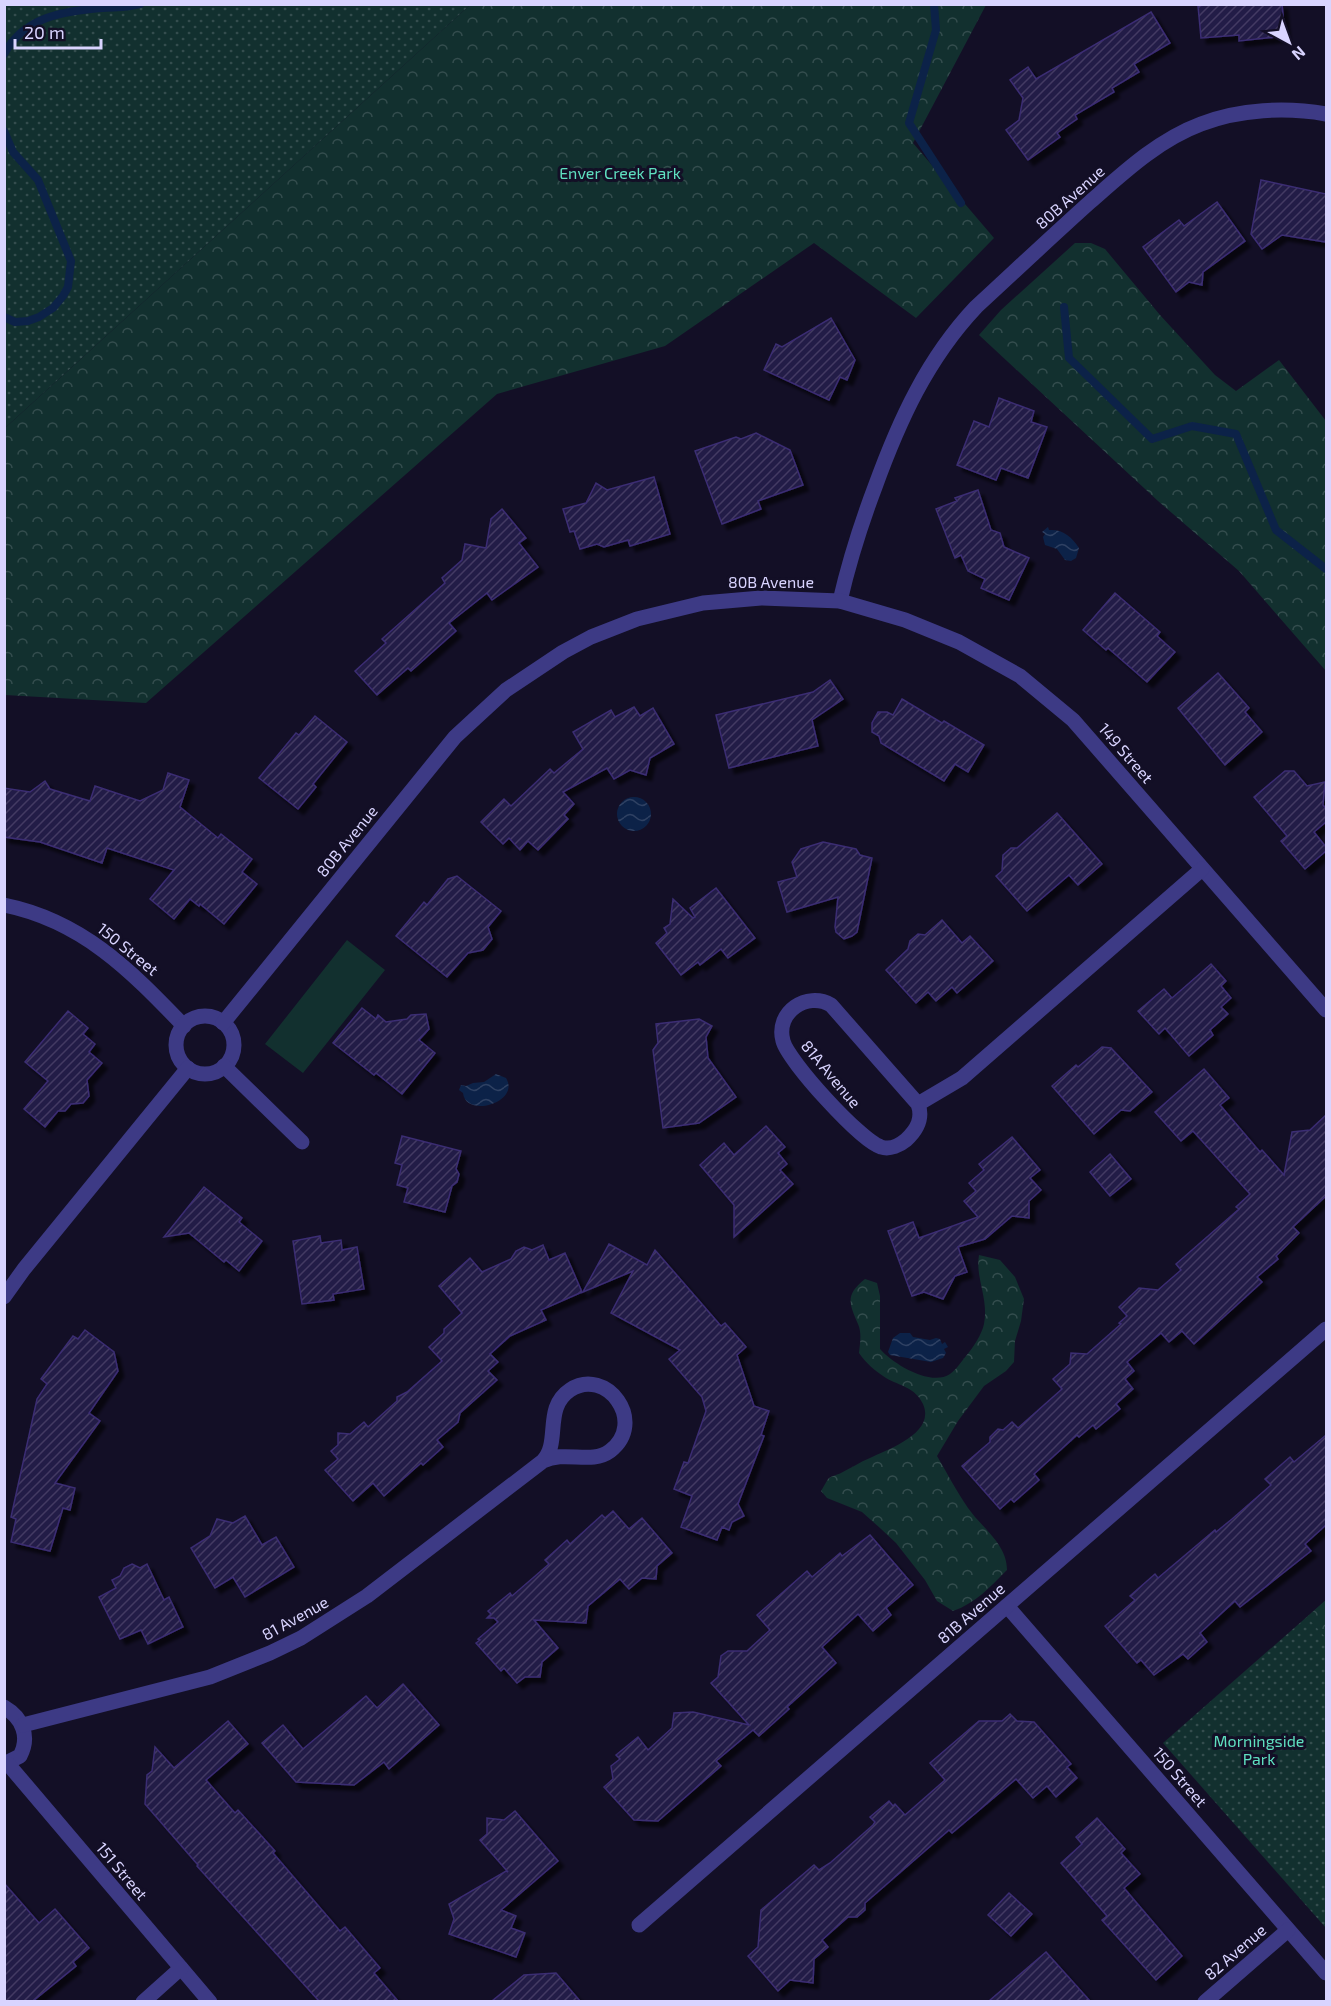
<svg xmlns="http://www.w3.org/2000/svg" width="1331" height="2006" viewBox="0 0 1331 2006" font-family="'Exo 2',sans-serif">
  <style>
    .grass { fill: url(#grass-dots) }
    .forest { fill: url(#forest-crowns) }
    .pitch { fill: #12302f }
    .water { fill: url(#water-waves) }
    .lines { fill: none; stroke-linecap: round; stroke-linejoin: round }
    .stream { stroke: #0c2248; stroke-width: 8 }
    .building { fill: url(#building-hatch); stroke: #3b2d73; stroke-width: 1.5; filter: url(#shadow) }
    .street { stroke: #3d3a85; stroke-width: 15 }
    .labels { text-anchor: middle; stroke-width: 6; stroke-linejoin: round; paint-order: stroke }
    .park-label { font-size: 16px; fill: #5fe0c0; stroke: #130f26 }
    .street-label { font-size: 16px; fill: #d9d4ff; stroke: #130f26 }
  </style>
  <defs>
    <pattern id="grass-dots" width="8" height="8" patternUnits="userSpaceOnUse" patternTransform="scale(1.5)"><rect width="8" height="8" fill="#12302f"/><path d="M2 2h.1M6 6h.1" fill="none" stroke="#344d4e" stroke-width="1.8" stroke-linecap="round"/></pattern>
    <pattern id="forest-crowns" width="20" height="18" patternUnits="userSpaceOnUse" patternTransform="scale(1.5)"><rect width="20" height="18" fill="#12302f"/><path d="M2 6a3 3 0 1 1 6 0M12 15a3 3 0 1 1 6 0" fill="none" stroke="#344d4e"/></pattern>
    <pattern id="water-waves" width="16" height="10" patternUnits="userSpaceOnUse" patternTransform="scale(1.5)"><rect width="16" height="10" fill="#0c2248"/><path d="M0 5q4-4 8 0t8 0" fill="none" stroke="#2f4163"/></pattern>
    <pattern id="building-hatch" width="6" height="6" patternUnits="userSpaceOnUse" patternTransform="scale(1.5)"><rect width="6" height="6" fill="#241b47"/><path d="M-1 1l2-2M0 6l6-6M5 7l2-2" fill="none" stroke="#433b63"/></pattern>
    <filter id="shadow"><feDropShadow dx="5.5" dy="5.5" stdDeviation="1.5" flood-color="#0009"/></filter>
  </defs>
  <rect width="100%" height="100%" fill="#130f26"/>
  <g class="grass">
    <path d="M5 4H470V5L5 428Z"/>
    <path d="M1326 1600V1928L1163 1743Z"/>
  </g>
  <g class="forest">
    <path d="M470 5H986L913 143 994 238 916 318 814 243 665 346 497 394 146 703 5 695V428Z"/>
    <path d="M1075 243H1091L1105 249 1160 315 1215 375 1236 391 1279 360 1326 421V671L1239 571 1158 501 979 335 1001 310Z"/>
    <path d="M979 1255 1000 1260 1015 1277 1024 1299 1021 1321 1015 1341 1014 1362 1006 1371 984 1386 958 1421 937 1456C947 1473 957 1492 968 1508 982 1528 1007 1544 1007 1570 990 1587 976 1603 953 1611L937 1601 925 1580 896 1543 880 1528 862 1512 827 1498 821 1491C823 1488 826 1482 828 1479 831 1476 837 1475 841 1473 851 1468 860 1462 870 1458 888 1449 936 1433 923 1404 915 1387 900 1386 886 1378 875 1371 866 1363 859 1353 860 1343 862 1333 858 1324 849 1303 845 1295 865 1279L877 1283 880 1296V1349C893 1364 931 1387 950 1374 956 1370 961 1362 966 1356 973 1348 982 1334 984 1324 989 1298 975 1278 979 1255Z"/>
    <path d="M1326 1600V1638L1307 1617Z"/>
  </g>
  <path class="pitch" d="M347 940 385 970 303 1073 265 1044Z"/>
  <g class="water">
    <path d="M1048 527 1049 530C1063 529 1072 537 1079 548L1076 558 1071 561 1065 560 1057 549 1045 545 1043 537 1045 534 1042 532Z"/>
    <circle cx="634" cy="814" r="17"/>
    <path d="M496 1074 506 1078C521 1102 466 1119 463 1093L459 1090 461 1085 466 1086 473 1083 484 1082Z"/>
    <path d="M900 1333H910L913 1337 930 1340 936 1338 940 1339 942 1344 945 1342 948 1347 944 1349 946 1353 943 1358 931 1362 890 1355 888 1352 893 1338Z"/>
  </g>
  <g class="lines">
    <g class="stream">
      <path d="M934 4 936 30 909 123 961 203"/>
      <path d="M4 54C24 17 63 11 102 8 115 7 128 8 140 4"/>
      <path d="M4 131 13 152 38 180 71 261 68 287 63 296 53 308 39 317 28 321 15 322 4 317"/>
      <path d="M1064 307 1069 358 1152 439 1192 426 1236 434 1276 530 1326 569"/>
    </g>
  </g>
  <g class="building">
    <path d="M1212 4H1282L1285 36 1239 41V35L1201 38 1198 6Z"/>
    <path d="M1151 12 1170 43 1134 64 1139 72 1112 88 1114 92 1075 115 1077 119 1057 133 1060 137 1028 160 1006 130 1019 120 1023 98 1010 80 1028 67 1036 79Z"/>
    <path d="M1261 180 1326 194V242L1282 235 1262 249 1251 234Z"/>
    <path d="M1217 202 1245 241 1203 272 1202 285 1189 282 1176 292 1143 247 1179 220 1184 226Z"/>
    <path d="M831 318 855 360 847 380 840 377 829 400 764 370 776 344 782 347Z"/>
    <path d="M999 398 1034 411 1031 422 1047 427 1028 478 1001 468 996 480 957 465 974 421 989 427Z"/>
    <path d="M756 433 790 450 803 485 758 501 761 509 722 524 695 451 736 437 741 439Z"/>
    <path d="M654 477 670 534 630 546 628 540 604 547 597 544 580 549 574 531 570 532 563 509 586 503 596 483 607 490Z"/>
    <path d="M978 490 991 530 1000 533 1004 547 1029 558 1009 600 981 588 985 579 968 571 961 555 955 558 936 509 957 501 955 498Z"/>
    <path d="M502 509 526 538 519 543 538 567 492 600 487 593 449 623 456 631 411 671 408 668 377 695 355 671 386 643 382 639 445 583 442 578 462 560 465 544 486 548 491 519Z"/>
    <path d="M1115 593 1160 632 1157 636 1175 652 1147 682 1108 648 1106 650 1083 630Z"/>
    <path d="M1218 673 1249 708 1245 712 1262 732 1225 765 1178 708Z"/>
    <path d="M830 680 843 699 812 720 818 746 729 768 716 715 813 692Z"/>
    <path d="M902 699 942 723 944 721 984 745 968 772 955 764 944 781 881 743 879 736 872 732V723L878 712H887L893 715Z"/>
    <path d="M634 707 640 716 653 708 674 744 650 758 646 775 630 770 614 779 607 768 563 792 574 804 564 815 568 819 538 850 528 841 520 850 509 838 503 844 481 822 504 799 511 806 550 769 554 773 583 749 573 732 611 710 615 717Z"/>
    <path d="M315 716 347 742 313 784 316 787 298 809 259 778 296 733 299 735Z"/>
    <path d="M1285 771H1294L1307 786 1325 782 1323 805 1326 809V822L1314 832 1326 847V851L1305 869 1281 841 1287 836 1254 797Z"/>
    <path d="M168 773 189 780 180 807 218 838 221 834 252 859 242 872 257 884 224 924 200 904 199 906 190 899 174 919 150 899 174 870 107 848 102 863 40 842 4 837V788L30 792 45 781 50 789 90 801 95 786 140 801 163 790Z"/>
    <path d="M1057 813 1102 864 1078 885 1069 875 1027 911 996 876 1002 871 1003 855 1011 848H1017Z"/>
    <path d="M823 842 856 849 860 855 872 858 857 932 852 936 844 939 836 932 835 927 838 897 787 912 778 882 797 877 792 862 801 849Z"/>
    <path d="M457 876 501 911 488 927 492 939 483 950 468 953 447 977 396 936 424 902 427 905 448 879Z"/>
    <path d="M716 888 755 938 728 958 721 949 700 965 698 962 681 975 656 943 667 933 664 928 670 924 673 899 693 918 695 917 690 908Z"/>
    <path d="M942 920 962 943 970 936 993 961 957 993 952 987 936 1001 928 992 916 1003 886 970 908 949 910 941 918 934 925 935Z"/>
    <path d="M1211 964 1226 981 1221 986 1231 998 1221 1007 1228 1014 1210 1030 1213 1035 1189 1056 1165 1028 1159 1034 1138 1011 1164 989 1172 998Z"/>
    <path d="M362 1008 376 1019 378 1015 386 1022 407 1019 411 1015 426 1014 429 1029 419 1040 435 1053 402 1094 376 1073 374 1075 333 1043Z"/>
    <path d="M68 1011 88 1028 83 1034 95 1044 89 1052 102 1063 87 1080 89 1096 83 1103 71 1104 65 1111H58L45 1127 24 1109 48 1081 25 1062Z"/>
    <path d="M699 1019 712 1026 706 1037 708 1058 736 1097 699 1123 663 1128 653 1050 658 1043 656 1024Z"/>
    <path d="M1102 1047 1111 1048 1152 1092 1130 1111 1121 1110 1094 1134 1052 1086 1076 1065 1078 1067Z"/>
    <path d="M1204 1069 1229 1098 1220 1105 1260 1152 1262 1150 1284 1175 1292 1132 1310 1130 1326 1115V1196L1293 1227 1299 1233 1276 1256 1278 1259 1257 1277 1262 1282 1194 1344 1182 1331 1169 1342 1161 1333 1127 1362 1134 1371 1125 1379 1133 1389 1116 1404 1120 1409 1096 1429 1093 1425 1079 1437 1077 1435 1034 1474 1039 1480 1014 1502 1011 1499 1000 1509 962 1466 990 1442V1437L998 1429 1003 1430 1012 1422 1018 1428 1062 1389 1053 1379 1070 1364 1071 1353 1087 1354 1121 1324 1119 1323 1127 1316 1119 1307 1139 1288 1158 1290 1181 1270 1176 1264 1239 1209 1236 1207 1250 1194 1193 1131 1181 1141 1155 1112Z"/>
    <path d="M766 1126 785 1147 778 1153 787 1164 780 1170 793 1184 734 1237V1205L700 1165 724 1143 734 1155Z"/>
    <path d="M402 1136 461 1151 456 1169 459 1174 457 1182 452 1186 445 1212 404 1202 408 1188 397 1185 402 1165 395 1163Z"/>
    <path d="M1012 1137 1040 1170 1030 1178 1041 1190 1029 1201V1218L1012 1216 985 1239 958 1247 967 1272 955 1276 943 1299 924 1292 912 1296 888 1231 913 1222 919 1238 978 1217 964 1201 976 1191 969 1183 984 1170 979 1164Z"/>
    <path d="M1110 1154 1131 1179 1110 1196 1090 1172Z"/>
    <path d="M204 1187 242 1218 239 1222 262 1241 239 1271 226 1260 224 1262 189 1233 164 1237Z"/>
    <path d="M320 1236 321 1243 341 1240 342 1250 357 1247 364 1289 333 1294 334 1300 302 1304 293 1241Z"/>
    <path d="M609 1244 647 1265 655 1250 721 1326 725 1323 746 1347 737 1355 754 1406 769 1411 761 1435 764 1436 738 1504 744 1516 732 1522 729 1530 722 1527 717 1540 681 1527 692 1496 674 1489 684 1462 688 1463 706 1411 702 1397 669 1359 680 1350 611 1313 633 1271 583 1292Z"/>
    <path d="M543 1245 549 1260 565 1253 582 1292 541 1310 546 1320 510 1336 490 1354 498 1362 488 1371 497 1380 460 1413 458 1422 437 1440 443 1447 423 1465 421 1463 384 1496 373 1483 353 1501 325 1470 338 1459 331 1451 338 1445V1433L350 1434 364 1422 368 1427 397 1401V1397L407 1392 442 1361 429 1347 444 1333V1329L462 1313 439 1286 470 1258 482 1272 511 1259 516 1251 524 1247 532 1250Z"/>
    <path d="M85 1330 114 1352 118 1371 89 1413 100 1421 55 1483 75 1488 70 1510 63 1508 50 1551 11 1542 16 1519 11 1517 37 1399 47 1384 41 1379 73 1336 78 1339Z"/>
    <path d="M1326 1435V1525L1305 1544 1311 1551 1240 1607 1235 1601 1200 1633 1207 1642 1188 1659 1183 1654 1154 1675 1141 1660 1137 1663 1105 1626 1135 1600 1130 1596 1155 1574 1158 1578 1215 1530 1216 1532 1232 1519 1271 1485 1265 1479 1290 1457 1294 1462Z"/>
    <path d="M613 1511 629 1529 642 1518 672 1553 657 1566 656 1579 642 1578 629 1589 620 1579 588 1606 586 1623 534 1620 558 1648 542 1662 540 1677H525L517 1683 504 1668 501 1671 476 1643 480 1640 478 1639 498 1622 494 1618H487L491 1614 488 1611 510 1593 512 1596 549 1564 545 1560 567 1540 570 1544 602 1515 605 1518Z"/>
    <path d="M245 1516 262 1545 276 1537 294 1567 245 1597 233 1577 215 1588 191 1548 210 1536 217 1519 233 1523Z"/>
    <path d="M870 1535 913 1585 886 1608 891 1615 873 1631 858 1614 822 1647 836 1663 787 1707 789 1709 759 1736 753 1730 716 1761 721 1766 658 1821 634 1820 604 1787 613 1779 611 1766 620 1759 616 1755 638 1737 648 1750 672 1728 674 1713 693 1712 749 1725 711 1683 718 1677 721 1656 728 1651H747L770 1630 757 1615 807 1571 812 1577 840 1553 842 1556Z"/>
    <path d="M132 1564 140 1568 147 1564 164 1600 169 1597 183 1627 148 1644 141 1630 120 1639 99 1597 116 1588 112 1580 120 1576 124 1568Z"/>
    <path d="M403 1684 439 1725 389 1769 384 1762 354 1785 296 1782 262 1743 283 1725 303 1749 366 1696 377 1708Z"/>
    <path d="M1010 1714 1017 1721 1034 1722 1071 1764 1067 1767 1077 1778 1056 1797 1047 1786 1033 1798 1016 1779 952 1833 949 1830 865 1903V1910L857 1917H848L822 1940 828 1947 814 1959 813 1983 790 1980 778 1991 748 1956 758 1947 761 1910 814 1865 819 1870 830 1863 873 1825 875 1822 870 1817 889 1801 893 1806 895 1804 905 1815 945 1780 930 1763 979 1721H1002Z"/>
    <path d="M228 1721 248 1744 206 1780 235 1813 238 1810 275 1851 273 1853 340 1931 345 1927 380 1968 374 1973 398 2001H319L197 1866 198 1865 145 1804 147 1775 152 1771 155 1747 174 1768Z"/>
    <path d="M515 1811 558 1861 501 1910 516 1916 511 1928 525 1933 516 1957 449 1934 454 1919 449 1904 506 1871 508 1872 480 1840 487 1834V1818L504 1820Z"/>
    <path d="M1097 1818 1125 1849 1121 1853 1140 1874 1124 1888 1182 1956 1156 1980 1102 1920 1107 1916 1061 1863 1082 1844 1076 1837Z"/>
    <path d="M4 1883 39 1923 55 1909 89 1948 73 1962 76 1966 33 2001H4Z"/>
    <path d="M1009 1893 1032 1914 1011 1936 988 1915Z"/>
    <path d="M1046 1952 1090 2001H989Z"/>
    <path d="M556 1973 580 2001H492L524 1975Z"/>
  </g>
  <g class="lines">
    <g class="street">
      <path d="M840 601C849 562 861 524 875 487 899 421 927 359 976 307 1014 272 1051 237 1090 202 1123 173 1158 140 1201 124 1240 109 1286 107 1326 114"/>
      <path d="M4 905C83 921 131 971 184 1026"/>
      <circle cx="205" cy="1045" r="29"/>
      <path d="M223 1023 455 737 506 690 563 652 591 637 637 619 703 603 761 598 840 601 905 620 959 642 1020 676 1073 720 1326 1010"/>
      <path d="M224 1066 302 1142"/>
      <path d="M918 1104 831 1005C807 991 775 1012 783 1041 788 1061 861 1141 881 1147 890 1150 900 1145 906 1140 918 1129 923 1118 918 1104L962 1078 1202 869"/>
      <path d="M4 1297 24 1269 188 1068"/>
      <path d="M1007 1606 1326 1973"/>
      <path d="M4 1707C23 1718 30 1737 20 1756L4 1764"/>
      <path d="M23 1725 210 1677 270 1653 301 1638 367 1596 543 1461C561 1442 543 1408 570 1390 606 1366 648 1422 610 1451 591 1465 566 1450 543 1461"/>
      <path d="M8 1764 210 2002"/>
      <path d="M639 1925 1326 1329"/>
      <path d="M143 2002 181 1968"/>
      <path d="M1205 2002 1288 1930"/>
    </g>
  </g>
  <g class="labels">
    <g class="park-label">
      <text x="620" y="179">Enver Creek Park</text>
      <text x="1259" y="1747">Morningside<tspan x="1259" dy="18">Park</tspan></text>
    </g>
    <g class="street-label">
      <text transform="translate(1070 197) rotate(-42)" y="6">80B Avenue</text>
      <text x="771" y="588">80B Avenue</text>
      <text transform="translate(1126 753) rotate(49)" y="6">149 Street</text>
      <text transform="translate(347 841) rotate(-51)" y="6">80B Avenue</text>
      <text transform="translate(128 949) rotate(39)" y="6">150 Street</text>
      <text transform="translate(831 1074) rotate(50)" y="6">81A Avenue</text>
      <text transform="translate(971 1613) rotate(-41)" y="6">81B Avenue</text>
      <text transform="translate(295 1618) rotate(-29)" y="6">81 Avenue</text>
      <text transform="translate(1180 1777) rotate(49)" y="6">150 Street</text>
      <text transform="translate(122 1871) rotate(50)" y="6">151 Street</text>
      <text transform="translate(1235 1952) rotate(-41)" y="6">82 Avenue</text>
    </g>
  </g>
  <rect width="1331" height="2006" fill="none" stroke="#d9d4ff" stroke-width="12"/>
  <g transform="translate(1289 42) rotate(139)" stroke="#130f26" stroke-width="4.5" paint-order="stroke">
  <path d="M0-4.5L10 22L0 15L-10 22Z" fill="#d9d4ff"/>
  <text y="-9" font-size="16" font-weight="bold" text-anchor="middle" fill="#d9d4ff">N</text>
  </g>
  <path d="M15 39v9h86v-9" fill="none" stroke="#d9d4ff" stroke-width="3"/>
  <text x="24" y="39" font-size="18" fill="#d9d4ff" stroke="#130f26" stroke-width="4.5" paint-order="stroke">20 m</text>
</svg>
